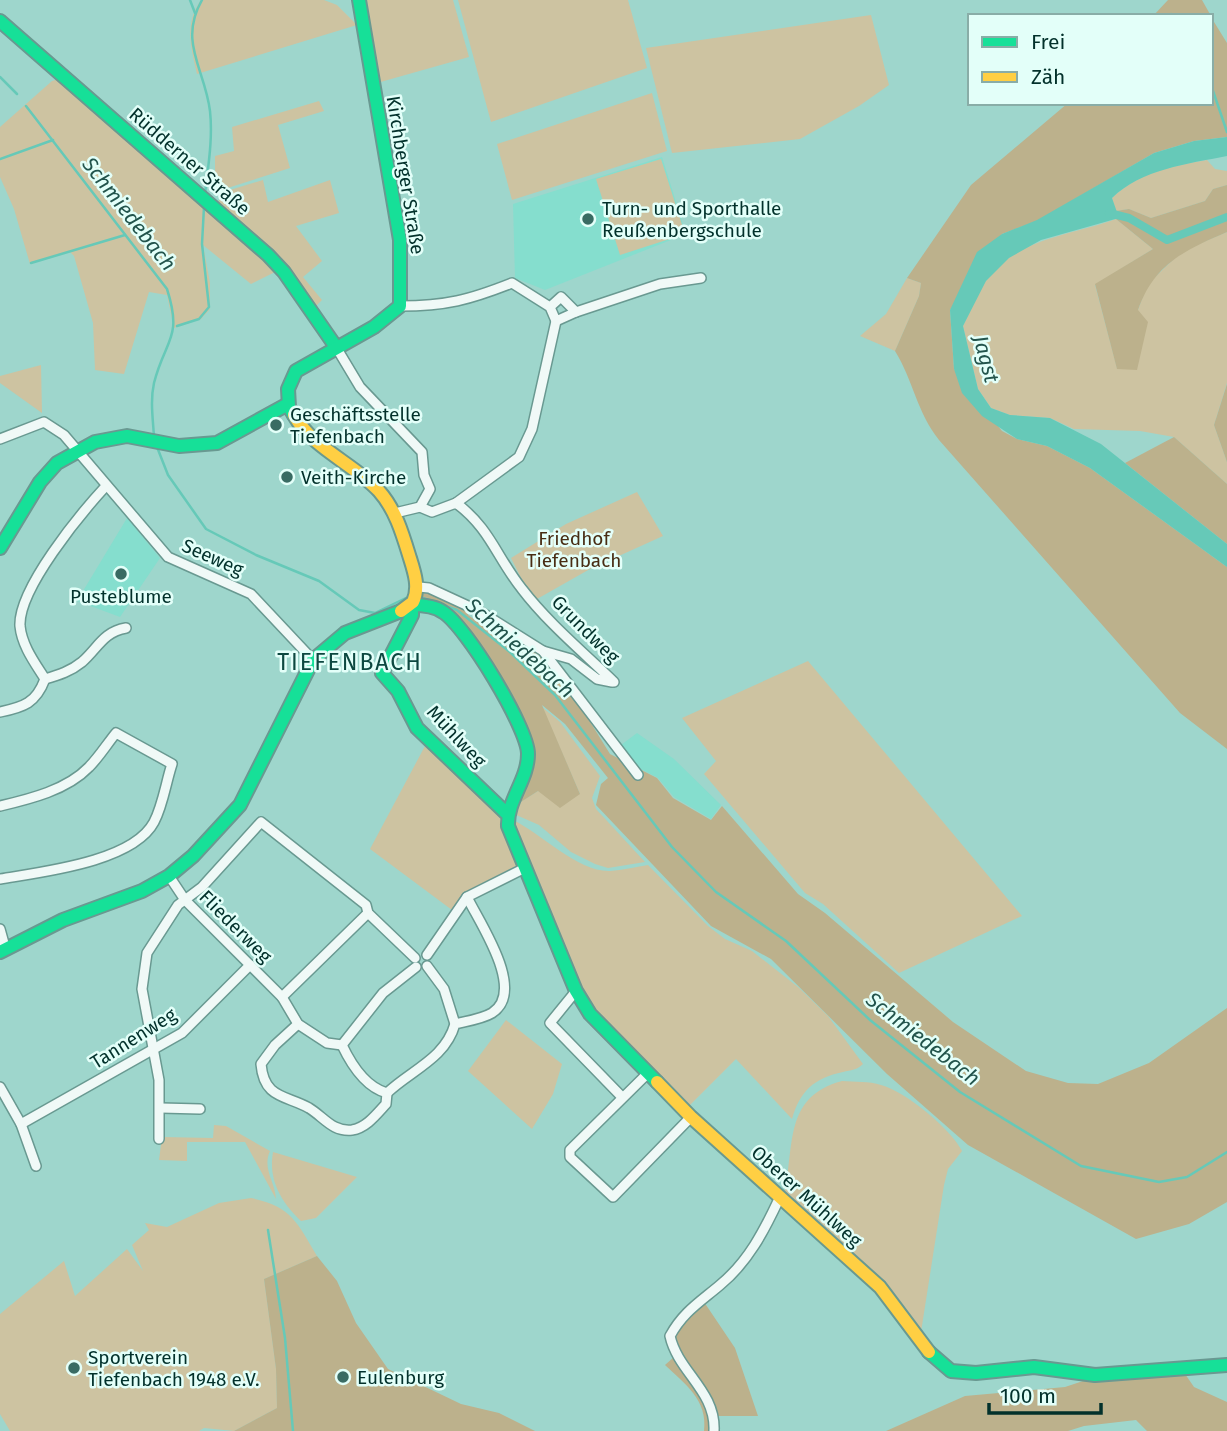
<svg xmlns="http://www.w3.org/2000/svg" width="1227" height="1431" viewBox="0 0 1227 1431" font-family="'Fira Sans',sans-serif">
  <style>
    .built { fill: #85dece }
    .green { fill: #cdc3a1 }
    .forest { fill: #bcb18c }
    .water { fill: #66c9b8 }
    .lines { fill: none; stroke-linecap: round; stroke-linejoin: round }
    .stream { stroke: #66c9b8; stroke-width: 2.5 }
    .canal { stroke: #66c9b8; stroke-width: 8 }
    .street-casing { stroke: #699991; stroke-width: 12 }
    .fast-casing { stroke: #699991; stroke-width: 16 }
    .slow-casing { stroke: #699991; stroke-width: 16 }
    .street { stroke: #f0f9f7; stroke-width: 9 }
    .fast { stroke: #16e098; stroke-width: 12 }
    .slow { stroke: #ffcf43; stroke-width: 12 }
    .poi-dot { fill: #396b63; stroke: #e3fff9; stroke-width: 2.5 }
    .labels { text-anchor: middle; stroke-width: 5; stroke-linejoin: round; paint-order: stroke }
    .street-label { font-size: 19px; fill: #02312b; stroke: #e3fff9 }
    .poi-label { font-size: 19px; fill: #02312b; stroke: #e3fff9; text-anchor: start }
    .park-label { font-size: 19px; fill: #482d14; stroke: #e3fff9 }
    .water-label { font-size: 21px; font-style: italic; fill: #22544c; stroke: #e3fff9 }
    .quarter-label { font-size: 23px; letter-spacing: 2px; fill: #0d4840; stroke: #e3fff9 }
  </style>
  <rect width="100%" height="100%" fill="#9ed6cc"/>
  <g class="built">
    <path d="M662 157 686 234 545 290 515 278 513 204Z"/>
    <path d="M127 518 160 558 120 617 77 601Z"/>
    <path d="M637 733 674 759 721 805 711 819 674 797 658 778 635 766 617 748Z"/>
  </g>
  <g class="green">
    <path d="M201 0H324L337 5 357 25 197 74C191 47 184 24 201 0Z"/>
    <path d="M364 0H453L469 57 377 83Z"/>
    <path d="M458 0H628L647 68 491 122Z"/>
    <path d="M871 15 889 85 859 106 800 139 672 153 646 48Z"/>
    <path d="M59 79 277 271 251 284 203 245 210 283V309L201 319 174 328 167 295 149 292 124 374 95 370 93 323 74 256 70 252 30 264 14 209 0 177V127L52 81Z"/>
    <path d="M652 93 667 151 512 200 497 144Z"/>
    <path d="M319 101 324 111 278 125 290 168 215 192V156L234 151 232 127Z"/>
    <path d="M661 159 685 234 620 255 596 179Z"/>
    <path d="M1207 160 1215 169 1227 171V185L1213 189 1205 201 1151 218 1129 209 1116 211 1112 198C1138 173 1172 166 1207 160Z"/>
    <path d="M263 180 268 202 330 180 339 213 296 226 322 261 303 277 322 300 313 309 220 205 218 201 230 190Z"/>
    <path d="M1116 219 1153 249 1095 285 1117 368 1147 285 1182 251 1227 232V383L1214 425 1227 462V484L1174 437 1140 431 1074 429 1050 418 1010 415 991 408 978 389 963 326C970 312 976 296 985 282 1013 239 1072 235 1116 219Z"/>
    <path d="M907 278 921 283 919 296 895 351 860 336 886 314Z"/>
    <path d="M41 365 42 413 0 383V376Z"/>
    <path d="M637 492 663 536 590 569 537 599 522 580 511 558 566 524Z"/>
    <path d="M808 661 1022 916 899 973 823 904 805 893 704 774 716 761 682 718Z"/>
    <path d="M542 707 560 722 600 776 592 798 596 809 645 862 608 868 595 864 571 852 539 825 514 814 513 807 538 791 580 794Z"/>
    <path d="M425 746 502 815 519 865 472 889 452 910 370 849Z"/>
    <path d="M513 820C542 834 578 872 610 871 622 870 635 867 648 865L708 926 725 939 752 951 798 987 828 1016 863 1064C857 1070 851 1070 843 1072 814 1078 800 1091 792 1119L736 1059 689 1106 620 1040 587 1002 531 869Z"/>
    <path d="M506 1020 562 1064 553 1094 532 1129 468 1071Z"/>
    <path d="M842 1081C855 1082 869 1081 881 1085 905 1091 951 1129 962 1151L948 1169 944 1185 921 1332 901 1304 823 1232 819 1224 784 1196C795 1145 783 1097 842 1081Z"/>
    <path d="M214 1125 226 1126 270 1151C262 1169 275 1181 276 1199L245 1142H187V1161L159 1160 162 1137 213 1138Z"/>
    <path d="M273 1152 357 1177 316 1218 301 1221C281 1202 268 1180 273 1152Z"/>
    <path d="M251 1198C291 1206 297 1222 317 1256L264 1279 276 1369 277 1408 234 1431 204 1428 199 1431H10L0 1414V1314L64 1261 75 1296 127 1249 143 1271 132 1245 149 1230 145 1223 167 1227 219 1203Z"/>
  </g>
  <g class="forest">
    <path d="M1168 0H1202L1211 16H1153Z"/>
    <path d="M1211 17 1227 43V137L1194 141 1154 153 1037 221 1002 234 950 310 954 369 1002 431 1017 439 1047 446 1090 468 1227 567V749L1180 713 939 440C917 413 913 380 895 351L919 296 921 283 907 278 971 185 1068 103H1211Z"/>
    <path d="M1227 185V232C1185 250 1154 264 1138 310L1148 322 1137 370 1117 369 1095 284 1153 249 1116 219 1119 217 1116 211 1129 209 1151 218 1205 201 1213 189Z"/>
    <path d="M1227 384V462L1214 425Z"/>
    <path d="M1174 437 1227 484V544L1125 463Z"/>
    <path d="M424 591 446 597 469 610 468 615 511 646 539 653 576 699 610 754 657 778 673 798 711 820 722 806 798 894 825 913 953 1022 1026 1071 1068 1083 1098 1084 1149 1063 1227 1008V1202L1189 1224 1136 1239 968 1145 887 1074 771 959 711 926 596 805 601 784 608 778 565 724 542 705 580 794 560 808 538 791 513 807 533 769V754L472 637 422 600Z"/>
    <path d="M317 1256 337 1281 356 1323 388 1369 461 1404 499 1413 535 1431H234L277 1408 276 1369 264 1279Z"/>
    <path d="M702 1299 735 1348 758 1416H716V1431H704C708 1400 685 1384 665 1365L674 1357 677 1327Z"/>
    <path d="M1183 1371 1194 1387 1227 1402V1431H1147L1136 1420 1084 1426 1068 1431H886L965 1396 1065 1387 1089 1379Z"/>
  </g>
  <path class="water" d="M1227 137V156C1187 164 1142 169 1112 198L1119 218 1041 240 1009 258 986 281 963 326 978 389 991 408 1010 415 1050 418 1101 444 1227 544V567L1090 468 1047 446 1017 439 982 416 962 393 954 369 950 310 977 252 1002 234 1037 220 1154 153 1194 141Z"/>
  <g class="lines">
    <g class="stream">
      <path d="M190 0 195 13"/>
      <path d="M202 0C178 42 205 69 210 111 213 139 208 167 205 194"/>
      <path d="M1171 14 1172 16"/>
      <path d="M0 77 17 94"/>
      <path d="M1211 85 1227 132"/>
      <path d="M26 106 167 289C183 339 165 339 154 383 150 401 153 419 154 437"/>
      <path d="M0 159 53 140"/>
      <path d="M31 263 125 235"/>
      <path d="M177 326 199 319 209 307 202 244 204 207"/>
      <path d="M157 447 168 475 206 529 256 555 319 581 359 610 375 613 410 596"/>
      <path d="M420 597 457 610 510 652 555 695 672 847 716 892 786 941 870 1020 960 1092 1081 1166 1159 1182 1187 1177 1227 1152"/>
      <path d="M268 1230 285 1338 293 1431"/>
    </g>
    <path class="canal" d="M1109 213 1129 218 1167 240 1227 217"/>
    <defs>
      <g id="street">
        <path d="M400 306C446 306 469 300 512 283L550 307 556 321 576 312 561 297 550 307"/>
        <path d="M576 312 660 284 701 278"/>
        <path d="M336 347 360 387 422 452 424 475 430 489 420 507 395 513"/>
        <path d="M0 439 44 422 64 435 168 557 251 594 313 660"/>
        <path d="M456 503 519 457 532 429 556 321"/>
        <path d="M420 507 432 512 456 503C490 528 497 558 522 589 548 623 583 652 614 682"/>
        <path d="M419 587 429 588 481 612 543 651 638 775"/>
        <path d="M543 651 571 659 597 679 612 682"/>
        <path d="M45 679C59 675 71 671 82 662 98 648 103 632 126 628"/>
        <path d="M0 712C24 707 36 703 45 679 35 663 22 646 20 626 18 589 81 513 106 486"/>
        <path d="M0 806C30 799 67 790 89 767 99 757 107 744 116 733L172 764C166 782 163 805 154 822 133 862 41 872 0 879"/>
        <path d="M169 876 185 900 282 997 298 1024 327 1043 342 1045 383 993 416 967"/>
        <path d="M0 929 5 947"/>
        <path d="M427 955 467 897 525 868"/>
        <path d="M427 966 444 989 455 1024"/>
        <path d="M576 991 550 1023 622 1097"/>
        <path d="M282 997 368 913"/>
        <path d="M298 1024 275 1045 261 1064C264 1099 286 1095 309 1108 324 1117 332 1132 352 1130 366 1128 376 1115 386 1104L387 1093"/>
        <path d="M342 1045C351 1064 365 1087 387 1093 411 1070 445 1059 455 1024 467 1021 482 1019 492 1013 527 991 479 922 467 897"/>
        <path d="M647 1074 570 1150V1157L613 1197 691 1117"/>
        <path d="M0 1087 21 1124 36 1166"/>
        <path d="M161 1108 200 1109"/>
        <path d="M21 1124 182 1033 250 965"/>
        <path d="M159 1139V1080L142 989 147 953 178 905 202 887 261 822 366 905 368 913 415 958"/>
        <path d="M714 1431C716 1391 678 1372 670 1336 683 1312 700 1302 720 1285 748 1262 764 1231 779 1199"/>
      </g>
      <g id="fast">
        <path d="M0 21 268 255 284 272 336 347"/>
        <path d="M294 415 289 407 288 389 296 371 374 327 400 306V240L359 0"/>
        <path d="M0 548 40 482 57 463 95 442 127 436 179 446 217 443 288 404"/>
        <path d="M506 813 417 728 398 691 382 673 412 615V605C422 605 435 606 443 612 466 626 528 728 528 754 528 780 507 800 508 826L576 991 590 1014 657 1082"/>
        <path d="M0 952 63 920 142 891 169 876 193 856 240 805 313 660 345 633 401 611"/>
        <path d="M929 1352 951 1371 976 1373 1034 1367 1095 1375 1227 1365"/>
      </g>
      <g id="slow">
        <path d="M294 415C313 449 353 463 379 491 395 509 402 532 409 555 414 571 420 587 413 602L401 611"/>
        <path d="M657 1082 691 1117 880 1287 929 1352"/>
      </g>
    </defs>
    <use href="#street" class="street-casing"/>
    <use href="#fast" class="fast-casing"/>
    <use href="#slow" class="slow-casing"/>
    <use href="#street" class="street"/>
    <use href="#fast" class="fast"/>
    <use href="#slow" class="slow"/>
  </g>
  <g class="poi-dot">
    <circle cx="588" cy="219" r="7"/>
    <circle cx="276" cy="425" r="7"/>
    <circle cx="287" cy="477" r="7"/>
    <circle cx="121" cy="574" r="7"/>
    <circle cx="74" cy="1368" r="7"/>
    <circle cx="343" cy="1377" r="7"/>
  </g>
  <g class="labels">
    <g class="street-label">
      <text transform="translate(190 161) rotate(41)" y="7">Rüdderner Straße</text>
      <text transform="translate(406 175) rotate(81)" y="7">Kirchberger Straße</text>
      <text transform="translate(213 557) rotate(24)" y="7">Seeweg</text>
      <text transform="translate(586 629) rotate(45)" y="7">Grundweg</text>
      <text transform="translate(457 736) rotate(47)" y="7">Mühlweg</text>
      <text transform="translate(236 926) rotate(45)" y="7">Fliederweg</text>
      <text transform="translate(133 1038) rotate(-32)" y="7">Tannenweg</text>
      <text transform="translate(807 1196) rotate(42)" y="7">Oberer Mühlweg</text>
    </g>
    <g class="poi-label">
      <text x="602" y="215">Turn- und Sporthalle<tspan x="602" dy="22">Reußenbergschule</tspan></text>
      <text x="290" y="421">Geschäftsstelle<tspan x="290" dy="22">Tiefenbach</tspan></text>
      <text x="301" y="484">Veith-Kirche</text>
      <text x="121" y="603" text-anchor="middle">Pusteblume</text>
      <text x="88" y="1364">Sportverein<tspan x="88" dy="22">Tiefenbach 1948 e.V.</tspan></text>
      <text x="357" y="1384">Eulenburg</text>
    </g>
    <g class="park-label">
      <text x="574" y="545">Friedhof<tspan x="574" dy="22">Tiefenbach</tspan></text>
    </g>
    <g class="water-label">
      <text transform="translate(129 214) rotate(52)" y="7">Schmiedebach</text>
      <text transform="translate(986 359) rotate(75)" y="7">Jagst</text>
      <text transform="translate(520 648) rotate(42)" y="7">Schmiedebach</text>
      <text transform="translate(923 1039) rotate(38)" y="7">Schmiedebach</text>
    </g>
    <g class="quarter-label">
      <text x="350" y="670">TIEFENBACH</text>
    </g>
  </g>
  <rect x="968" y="14" width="245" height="91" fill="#e3fff9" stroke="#89ada7" stroke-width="2"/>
  <rect x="982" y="37" width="35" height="10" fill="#16e098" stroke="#89ada7" stroke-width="2"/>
  <text x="1031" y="49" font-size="21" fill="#02312b">Frei</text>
  <rect x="982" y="72" width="35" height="10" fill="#ffcf43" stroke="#89ada7" stroke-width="2"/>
  <text x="1031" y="84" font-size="21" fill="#02312b">Zäh</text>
  <path d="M989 1403v10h112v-10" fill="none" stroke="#02312b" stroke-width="3.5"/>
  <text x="1000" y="1403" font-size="21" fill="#02312b" stroke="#e3fff9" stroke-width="5" paint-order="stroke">100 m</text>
</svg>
